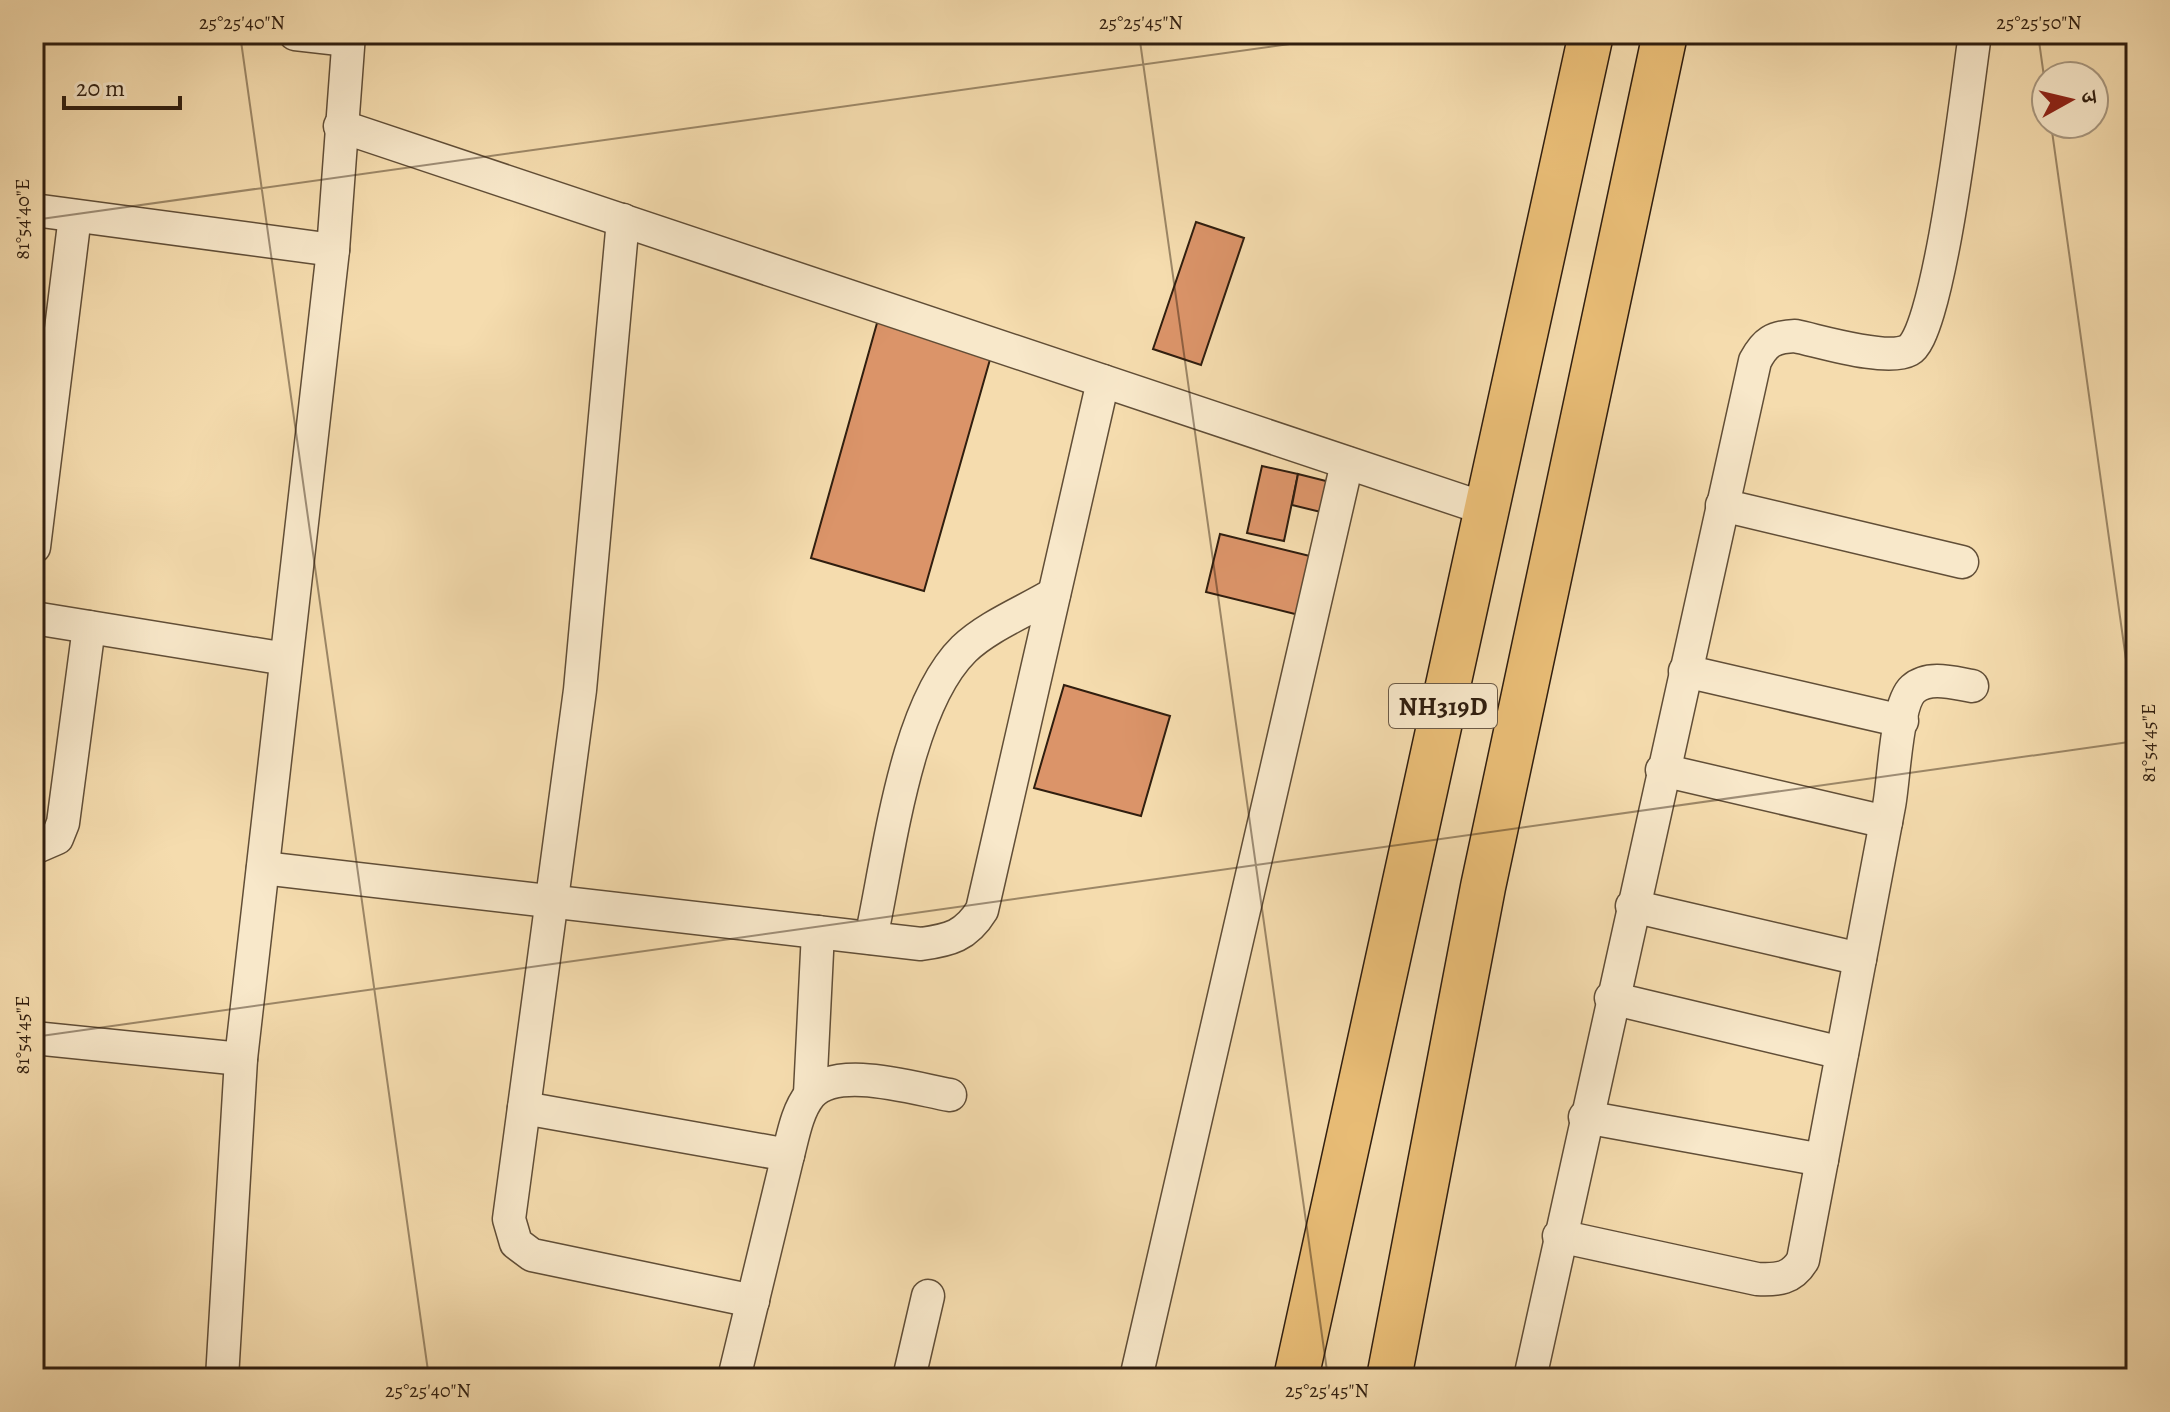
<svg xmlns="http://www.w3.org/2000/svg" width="2170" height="1412" viewBox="0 0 2170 1412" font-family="Alegreya,'Noto Serif Devanagari',serif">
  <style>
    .building { fill: #db9469; stroke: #301e0f; stroke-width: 2 }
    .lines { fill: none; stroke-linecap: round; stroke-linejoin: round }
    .minor-casing { stroke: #614e37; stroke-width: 35 }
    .trunk-casing { stroke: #301e0f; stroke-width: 47 }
    .minor { stroke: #f8e8ca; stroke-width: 32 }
    .trunk { stroke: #eabe77; stroke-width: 44 }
    .ticks { fill: none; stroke: #301e0f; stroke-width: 2; stroke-opacity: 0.45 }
    .labels { text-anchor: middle; stroke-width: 6; stroke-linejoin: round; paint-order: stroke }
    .shield { fill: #f8e8ca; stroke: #6c5b47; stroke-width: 2 }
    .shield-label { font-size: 26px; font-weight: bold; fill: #301e0f }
    .neatline { fill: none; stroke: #301e0f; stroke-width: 3 }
    .ticks-label { font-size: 20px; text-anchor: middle; fill: #301e0f }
  </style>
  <rect width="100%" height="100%" fill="#f5dcae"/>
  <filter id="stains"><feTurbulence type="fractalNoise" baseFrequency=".0025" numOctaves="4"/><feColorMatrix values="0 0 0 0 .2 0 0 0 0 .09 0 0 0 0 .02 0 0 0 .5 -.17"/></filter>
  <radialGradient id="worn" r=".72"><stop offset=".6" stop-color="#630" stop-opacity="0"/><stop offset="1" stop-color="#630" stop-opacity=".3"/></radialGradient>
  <g class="building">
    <path d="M1196 222 1244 238 1201 365 1153 349Z"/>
    <path d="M879 316 993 349 924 591 811 558Z"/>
    <path d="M1262 466 1298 474 1284 541 1247 533Z"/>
    <path d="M1298 474 1330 482 1325 513 1292 505Z"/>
    <path d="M1220 534 1318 558 1303 616 1206 592Z"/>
    <path d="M1064 685 1170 716 1141 816 1034 788Z"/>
  </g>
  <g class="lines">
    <defs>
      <g id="minor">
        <path d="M295 34 348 40"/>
        <path d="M340 126 1486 509"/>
        <path d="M34 210 333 250"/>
        <path d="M623 220 580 690 509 1219 516 1243 532 1255 753 1301"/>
        <path d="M1722 505 1962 562"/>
        <path d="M34 547 75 216"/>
        <path d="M34 618 286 659"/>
        <path d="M1685 671 1902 721"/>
        <path d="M1662 770 1886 822"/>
        <path d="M34 848 57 838 63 823 89 627"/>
        <path d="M263 868 921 944C950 940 966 936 982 910L1103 381"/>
        <path d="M1632 906 1860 959"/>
        <path d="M871 938C889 856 905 707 964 649 988 626 1026 611 1054 594"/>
        <path d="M1611 998 1842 1053"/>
        <path d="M34 1038 241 1059"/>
        <path d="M810 1094 818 932"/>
        <path d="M524 1108 788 1155 734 1378"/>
        <path d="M1585 1117 1822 1160"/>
        <path d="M788 1155C793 1136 797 1111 810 1095 836 1064 915 1089 950 1095"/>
        <path d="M1559 1236 1757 1279C1778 1280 1792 1279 1803 1260 1831 1109 1860 958 1889 806 1894 781 1896 704 1913 689 1929 675 1954 683 1972 686"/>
        <path d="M222 1378 241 1059 333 250 349 34"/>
        <path d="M909 1378 928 1296"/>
        <path d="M1136 1378 1347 463"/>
        <path d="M1530 1378 1755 361C1765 342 1773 337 1795 336 1820 341 1887 362 1909 350 1940 333 1968 80 1975 34"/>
      </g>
      <g id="trunk">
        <path d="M1296 1378 1591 34"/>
        <path d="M1389 1378 1483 887 1665 34"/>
      </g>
    </defs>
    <use href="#minor" class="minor-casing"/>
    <use href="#trunk" class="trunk-casing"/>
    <use href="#minor" class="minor"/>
    <use href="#trunk" class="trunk"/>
  </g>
  <path class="ticks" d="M240 34 429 1378M1139 34 1328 1378M2038 34 2046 91M2051 124 2136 731M34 220 1361 34M34 1037 2136 741"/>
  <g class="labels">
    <rect class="shield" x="1389" y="684" width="108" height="44" rx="6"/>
    <g class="shield-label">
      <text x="1443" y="715">NH319D</text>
    </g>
  </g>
  <rect width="2170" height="1412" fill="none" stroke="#f5dcae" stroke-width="88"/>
  <g transform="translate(2070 100) rotate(82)"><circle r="38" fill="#f8e8ca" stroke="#a8977f" stroke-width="2"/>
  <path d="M0-6L14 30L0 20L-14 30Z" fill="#8f2418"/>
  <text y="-12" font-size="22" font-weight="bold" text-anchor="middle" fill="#301e0f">उ</text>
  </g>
  <path d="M64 96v12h116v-12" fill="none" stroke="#301e0f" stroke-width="4"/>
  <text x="76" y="96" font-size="24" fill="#301e0f" stroke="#f8e8ca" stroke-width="6" paint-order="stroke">20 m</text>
  <rect x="44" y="44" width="2082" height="1324" class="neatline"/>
  <g class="ticks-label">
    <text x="242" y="29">25°25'40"N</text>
    <text x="1141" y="29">25°25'45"N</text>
    <text x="2039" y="29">25°25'50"N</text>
    <text transform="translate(22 219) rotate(-90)" y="7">81°54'40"E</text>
    <text transform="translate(2148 743) rotate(-90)" y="7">81°54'45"E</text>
    <text transform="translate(22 1035) rotate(-90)" y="7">81°54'45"E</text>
    <text x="428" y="1397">25°25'40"N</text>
    <text x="1327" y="1397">25°25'45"N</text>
  </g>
  <rect width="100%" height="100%" filter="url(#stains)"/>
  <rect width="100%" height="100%" fill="url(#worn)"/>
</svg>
